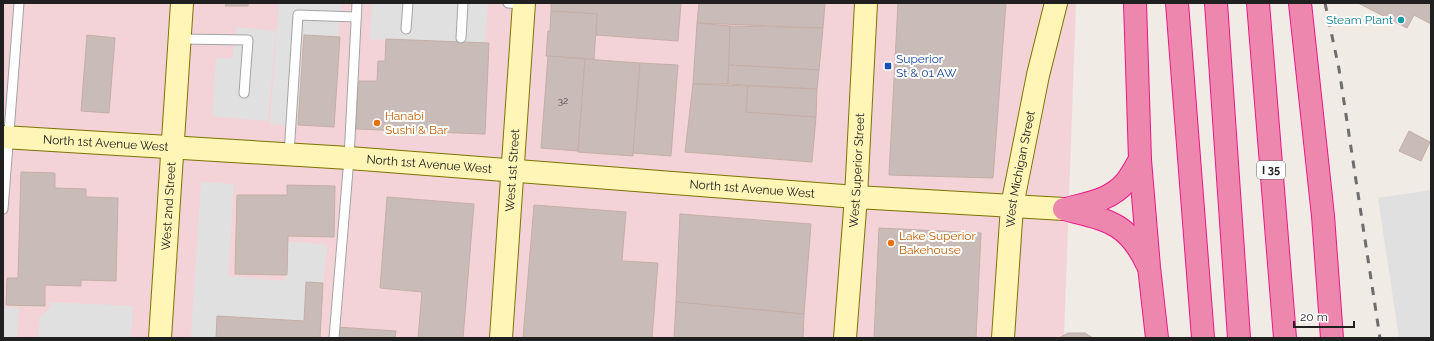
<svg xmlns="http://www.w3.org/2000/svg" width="1434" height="341" viewBox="0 0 1434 341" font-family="Raleway,sans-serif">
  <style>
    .commercial { fill: #f3d3d8 }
    .parking { fill: #e0e0e0 }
    .building { fill: #c9bcb8; stroke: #c4aea6 }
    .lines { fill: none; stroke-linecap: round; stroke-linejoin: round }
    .lane-casing { stroke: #a4a4a4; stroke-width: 11 }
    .secondary-casing { stroke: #7d7300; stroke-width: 24 }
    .highway-casing { stroke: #e91886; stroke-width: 24 }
    .lane { stroke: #fff; stroke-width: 9 }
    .secondary { stroke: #fef5b6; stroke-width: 22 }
    .highway { stroke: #ee87ad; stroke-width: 22 }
    .rail { stroke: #6e6e6e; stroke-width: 3; stroke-dasharray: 8 8; stroke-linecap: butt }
    .culture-dot { fill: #0f9aa8; stroke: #fff; stroke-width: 1.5 }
    .transit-dot { fill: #1a4fb4; stroke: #fff; stroke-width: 1.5 }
    .food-dot { fill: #e8710a; stroke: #fff; stroke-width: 1.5 }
    .labels { text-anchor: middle; stroke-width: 4; stroke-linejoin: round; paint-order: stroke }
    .number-label { font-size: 10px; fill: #4a4746 }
    .shield { fill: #fff; stroke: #636363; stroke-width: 1 }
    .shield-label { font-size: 11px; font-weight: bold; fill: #202020 }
    .culture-label { font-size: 12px; fill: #0d838f; stroke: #fff; text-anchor: end }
    .transit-label { font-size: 12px; fill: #164399; stroke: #fff; text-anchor: start }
    .food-label { font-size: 12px; fill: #c56008; stroke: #fff; text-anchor: start }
    .street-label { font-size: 12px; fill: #202020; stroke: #fff }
  </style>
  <rect width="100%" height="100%" fill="#f1ebe5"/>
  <path class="commercial" d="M3 3H1076L1064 338H3Z"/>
  <g class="parking">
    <path d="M279 3H342L338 38 303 35 297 126 270 124Z"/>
    <path d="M372 3H488L485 46 370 39Z"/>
    <path d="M236 27 276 31 268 121 212 116 216 58 231 59 233 57Z"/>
    <path d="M201 182 234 184 228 276 285 281 287 241 327 245 323 283H308L304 321 218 316 216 338H191Z"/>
    <path d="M1431 190V338H1399L1378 198Z"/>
    <path d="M50 302 133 306 131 338H38L40 317 50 308Z"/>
    <path d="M3 307 19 308 17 338H3Z"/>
  </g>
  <g class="building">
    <path d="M226 3H248V6H225Z"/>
    <path d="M551 3H681L678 41 596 35 597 14 551 11Z"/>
    <path d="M699 3H825L823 28 697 23Z"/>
    <path d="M898 3H1006L993 178 889 175Z"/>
    <path d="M1358 3H1431V24L1414 15 1407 28Z"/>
    <path d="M551 11 597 14 594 59 546 56 548 31H550Z"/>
    <path d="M697 23 730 26 728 84H693Z"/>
    <path d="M730 26 823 28 819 70 729 65Z"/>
    <path d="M87 35 115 38 109 113 81 111Z"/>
    <path d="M304 35 340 37 334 127 298 125Z"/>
    <path d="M386 39 489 43 485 134 356 129 358 81H377L378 61H385Z"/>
    <path d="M548 56 585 59 578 151 541 148Z"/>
    <path d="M585 59 640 63 633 156 578 152Z"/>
    <path d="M640 63 678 65 671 156 633 153Z"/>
    <path d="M729 65 819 70 817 89 728 84Z"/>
    <path d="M693 84 748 86 746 112 816 117 812 162 685 152Z"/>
    <path d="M748 86 817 89 816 117 746 112Z"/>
    <path d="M1409 131 1430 142 1421 161 1399 151Z"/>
    <path d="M21 172 55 173V188L86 189V197L118 198 116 281 81 280V286L45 285V306L6 305 7 278H18Z"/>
    <path d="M287 185 335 186 334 237 288 236 287 275 235 274 237 195H287Z"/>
    <path d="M387 197 474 204 463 338H418L422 292 380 288Z"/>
    <path d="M534 205 626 212 622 261 658 263 652 338H523Z"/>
    <path d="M680 214 811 224 804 314 676 302Z"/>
    <path d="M879 228 981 233 976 338H874Z"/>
    <path d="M306 282 323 283 320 338H216L217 316 304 321Z"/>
    <path d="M676 302 804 314 803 338H674Z"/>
    <path d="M337 327 396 331 395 338H336Z"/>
    <path d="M1068 333H1085L1093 338H1059Z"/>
  </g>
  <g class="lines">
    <defs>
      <g id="lane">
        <path d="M508 3 524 4"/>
        <path d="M406 29 408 3"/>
        <path d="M461 38 463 3"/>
        <path d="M180 39 248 40 244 93"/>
        <path d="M289 154 298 15 356 17"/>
        <path d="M3 209 19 3"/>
        <path d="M334 338 349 158 357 3"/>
      </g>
      <g id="secondary">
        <path id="s1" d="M3 137 349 158 856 197 1064 209"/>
        <path id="s2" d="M160 338 182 3"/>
        <path id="s3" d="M501 338 524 3"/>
        <path id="s4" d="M845 338 856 197 866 3"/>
        <path id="s5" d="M1003 338 1012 206 1038 75 1056 3"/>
      </g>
      <g id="highway">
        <path d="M1135 3 1140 160 1149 267 1157 338"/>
        <path d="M1177 3 1203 338"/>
        <path d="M1216 3 1239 338"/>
        <path d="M1258 3 1285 338"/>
        <path d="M1300 3 1323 216 1332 338"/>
        <path d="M1064 209C1106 220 1127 221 1147 264"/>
        <path d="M1066 209C1087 203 1109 201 1125 183 1131 176 1135 167 1140 160"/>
      </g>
    </defs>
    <use href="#lane" class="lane-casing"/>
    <use href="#secondary" class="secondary-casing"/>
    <use href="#highway" class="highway-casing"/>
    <use href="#lane" class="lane"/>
    <use href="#secondary" class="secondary"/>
    <use href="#highway" class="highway"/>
    <path class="rail" d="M1325 3 1339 69 1380 338"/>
  </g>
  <circle class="culture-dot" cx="1401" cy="20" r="4"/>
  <rect class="transit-dot" x="884" y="62" width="8" height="8" rx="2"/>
  <g class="food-dot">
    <circle cx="377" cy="123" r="4"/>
    <circle cx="891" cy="243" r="4"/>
  </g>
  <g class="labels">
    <g class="number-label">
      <text x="563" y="104">32</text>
    </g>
    <rect class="shield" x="1257" y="161" width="28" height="18" rx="3"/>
    <g class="shield-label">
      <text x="1271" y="174">I 35</text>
    </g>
    <g class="culture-label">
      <text x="1393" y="24">Steam Plant</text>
    </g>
    <g class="transit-label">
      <text x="896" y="63">Superior<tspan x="896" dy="14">St &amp; 01 AW</tspan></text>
    </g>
    <g class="food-label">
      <text x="385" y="120">Hanabi<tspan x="385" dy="14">Sushi &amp; Bar</tspan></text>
      <text x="899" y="240">Lake Superior<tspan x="899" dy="14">Bakehouse</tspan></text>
    </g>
    <g class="street-label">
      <text dy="4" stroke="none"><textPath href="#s1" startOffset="103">North 1st Avenue West</textPath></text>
      <text dy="4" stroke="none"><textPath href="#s1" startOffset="427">North 1st Avenue West</textPath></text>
      <text dy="4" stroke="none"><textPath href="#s5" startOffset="170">West Michigan Street</textPath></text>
      <text dy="4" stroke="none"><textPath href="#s3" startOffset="168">West 1st Street</textPath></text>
      <text dy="4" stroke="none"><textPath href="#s4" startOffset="168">West Superior Street</textPath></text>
      <text dy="4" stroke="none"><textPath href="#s1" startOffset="751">North 1st Avenue West</textPath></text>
      <text dy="4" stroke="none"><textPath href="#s2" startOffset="132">West 2nd Street</textPath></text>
    </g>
  </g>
  <rect width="1434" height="341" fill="none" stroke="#202020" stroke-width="8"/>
  <path d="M1294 321v6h60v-6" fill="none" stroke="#202020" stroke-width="2"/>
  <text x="1300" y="321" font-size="12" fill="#202020" stroke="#ffffff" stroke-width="3" paint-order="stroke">20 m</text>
</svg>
